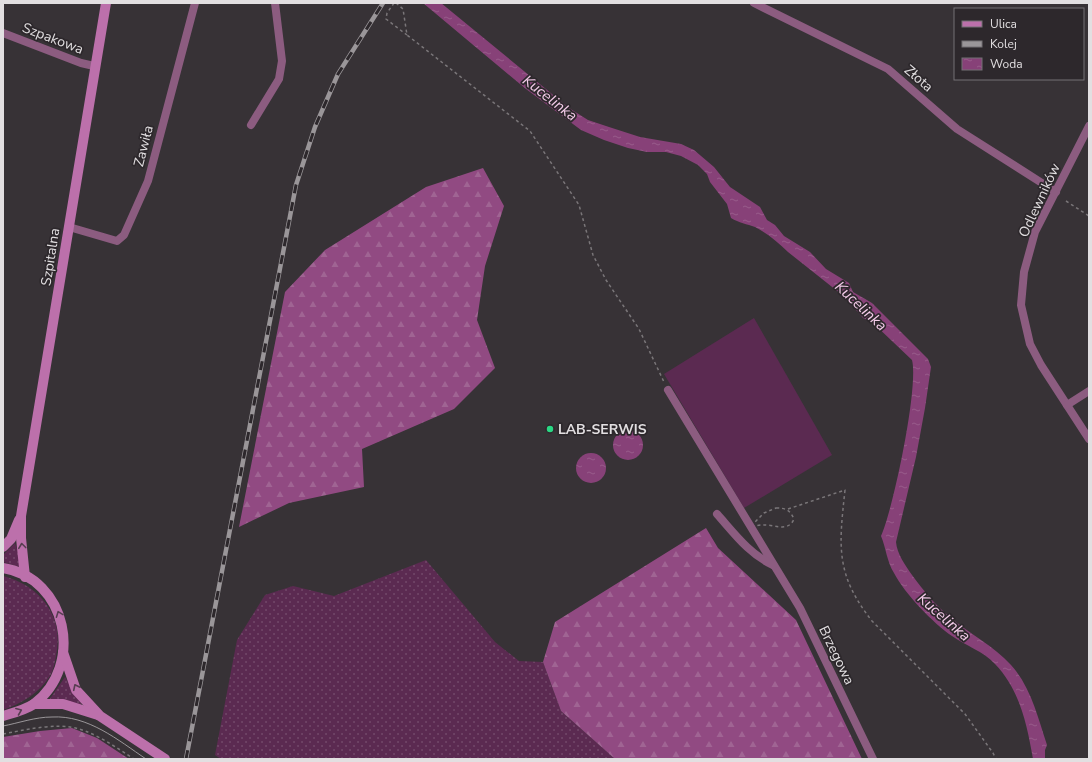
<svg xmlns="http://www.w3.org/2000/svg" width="1092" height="762" viewBox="0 0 1092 762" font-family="'Nunito Sans',sans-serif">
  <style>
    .grass { fill: url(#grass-dots) }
    .forest { fill: url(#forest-firs) }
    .pitch { fill: #5b2a51 }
    .water { fill: url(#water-ripples) }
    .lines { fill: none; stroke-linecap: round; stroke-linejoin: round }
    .path { stroke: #7a7679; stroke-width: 1.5; stroke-dasharray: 3 3; stroke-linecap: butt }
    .street { stroke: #8c5c80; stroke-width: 8 }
    .secondary { stroke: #bc70ab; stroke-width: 10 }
    .tram { stroke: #9a9699; stroke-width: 1 }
    .rail-casing { stroke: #9a9699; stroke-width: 4.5 }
    .rail { stroke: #2d282c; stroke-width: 3; stroke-dasharray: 9; stroke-linecap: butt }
    .oneway { stroke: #583e52 }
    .poi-dot { fill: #2ad884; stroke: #2d282c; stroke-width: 1.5 }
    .labels { text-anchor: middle; stroke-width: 3.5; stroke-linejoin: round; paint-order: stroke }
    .street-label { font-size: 14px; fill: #e2dfe1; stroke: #2d282c }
    .poi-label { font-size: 14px; font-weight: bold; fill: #e2dfe1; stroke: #2d282c; text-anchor: start }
    .water-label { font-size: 15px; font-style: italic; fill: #f5ccea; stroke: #2d282c }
  </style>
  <defs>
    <pattern id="grass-dots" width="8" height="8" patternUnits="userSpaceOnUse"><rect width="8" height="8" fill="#5b2a51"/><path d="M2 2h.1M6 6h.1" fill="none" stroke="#72486a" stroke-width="1.8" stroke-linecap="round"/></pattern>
    <pattern id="forest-firs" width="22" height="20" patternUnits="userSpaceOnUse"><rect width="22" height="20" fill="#914a82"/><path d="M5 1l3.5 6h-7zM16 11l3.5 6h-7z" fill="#a06493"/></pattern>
    <pattern id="water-ripples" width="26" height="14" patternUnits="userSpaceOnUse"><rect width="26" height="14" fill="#874178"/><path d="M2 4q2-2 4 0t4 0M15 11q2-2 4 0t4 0" fill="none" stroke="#985c8b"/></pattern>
  </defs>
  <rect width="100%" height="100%" fill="#373236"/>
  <g class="grass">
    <path d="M15 543 23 568 3 562V555Z"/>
    <path d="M426 560 495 642 519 661 543 662 561 711 615 759H221L215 755 237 640 265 595 293 586 334 596Z"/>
    <path d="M3 576C40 585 65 617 56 656 55 662 53 671 50 676 39 693 21 704 3 710Z"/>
    <path d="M65 677 81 703V705L49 700Z"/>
  </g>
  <g class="forest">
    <path d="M483 168 504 206 485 266 477 320 495 368 454 409 362 449 364 487 289 503 239 527 285 292 325 250 426 187Z"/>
    <path d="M706 528 718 548 796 620 862 759H615L561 711 543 662 555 622Z"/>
    <path d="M72 728 97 738 129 759H3V737L40 731Z"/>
  </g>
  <path class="pitch" d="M754 318 832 455 744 508 664 374Z"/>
  <g class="water">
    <path d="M423 3H441L569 108 588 120 609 127 640 137 681 144 694 150 714 167 730 187 760 207 767 220 775 225 784 236 810 252 826 269 849 283 853 292 872 303 928 359 931 367 925 408 916 457 896 542C897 554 905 565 912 575 924 591 935 605 951 618 970 634 994 646 1011 665 1031 687 1038 718 1047 745L1045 750V759H1033C1027 725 1020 690 995 664 983 651 966 646 952 636 933 623 905 594 894 573 887 562 886 548 881 536 893 510 919 386 912 360L872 322 863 318 846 298 788 252C778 242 767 233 755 227 747 224 739 223 731 218L727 204 710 182 707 174 698 165 681 156 666 152H647L628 148 604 140 581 130 526 89Z"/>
    <circle cx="628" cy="445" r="15"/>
    <circle cx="591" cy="468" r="15"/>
  </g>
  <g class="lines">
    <g class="path">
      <path d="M394 3 387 13 386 19 407 35"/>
      <path d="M396 3 403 9 407 35 530 131 579 205 593 255 606 280 639 329 664 382"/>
      <path d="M1066 201 1089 216"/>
      <path d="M776 508C786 508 790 510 794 519 788 533 774 524 763 525 759 525 754 526 750 527L764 513Z"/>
      <path d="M788 509 845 490C839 546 835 574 872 621L965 714 993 753 996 759"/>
      <path d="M3 734C69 721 77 721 134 759"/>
    </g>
    <g class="street">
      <path d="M754 3 888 69 957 129 1056 192"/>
      <path d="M3 33 81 63 94 66"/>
      <path d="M251 125 279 79 282 61 275 3"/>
      <path d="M1089 126 1035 232 1024 272 1021 305 1030 344 1041 365 1089 439"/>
      <path d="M69 227 117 241 124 235 148 181 195 3"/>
      <path d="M668 390 800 608 873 759"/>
      <path d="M1067 405 1089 391"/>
      <path d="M717 514C734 533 749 554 773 565"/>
    </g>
    <g class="secondary">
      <path d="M3 547 11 539 19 520"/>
      <path d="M3 568C67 578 85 665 34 704 25 710 13 713 3 716"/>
      <path d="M25 577 21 538V516L106 3"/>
      <path d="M63 652 76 690 100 716 165 759"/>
      <path d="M34 704H63L98 715"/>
    </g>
    <path class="tram" d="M3 726C19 723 35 717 52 717 88 715 118 740 146 759"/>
    <defs>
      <path id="rail" d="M186 759 296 185 315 127 338 74 383 3"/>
    </defs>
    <use href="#rail" class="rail-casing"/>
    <use href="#rail" class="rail"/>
  </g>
  <defs><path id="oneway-chevron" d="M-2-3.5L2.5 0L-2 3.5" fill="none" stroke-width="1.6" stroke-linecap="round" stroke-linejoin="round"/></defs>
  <g class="oneway">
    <use href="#oneway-chevron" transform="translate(22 546) rotate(-97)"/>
    <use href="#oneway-chevron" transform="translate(59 614) rotate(-111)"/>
    <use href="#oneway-chevron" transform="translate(76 687) rotate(-116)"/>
    <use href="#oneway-chevron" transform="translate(19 711) rotate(-22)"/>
  </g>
  <circle class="poi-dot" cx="550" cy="429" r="4"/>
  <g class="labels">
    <g class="street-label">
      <text transform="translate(53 38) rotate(21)" y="5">Szpakowa</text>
      <text transform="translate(919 78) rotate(41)" y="5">Złota</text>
      <text transform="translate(143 146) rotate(-76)" y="5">Zawiła</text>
      <text transform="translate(1039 200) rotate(-65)" y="5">Odlewników</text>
      <text transform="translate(50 257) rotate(-81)" y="5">Szpitalna</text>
      <text transform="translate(837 655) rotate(64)" y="5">Brzegowa</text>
    </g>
    <g class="poi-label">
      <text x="558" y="434">LAB-SERWIS</text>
    </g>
    <g class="water-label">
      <text transform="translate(550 98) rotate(38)" y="5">Kucelinka</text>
      <text transform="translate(861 306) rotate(43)" y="5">Kucelinka</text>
      <text transform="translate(944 617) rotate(41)" y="5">Kucelinka</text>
    </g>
  </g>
  <rect width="1092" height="762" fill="none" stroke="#e2dfe1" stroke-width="8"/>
  <rect x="954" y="8" width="130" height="72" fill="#2d282c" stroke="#757174"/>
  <rect x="962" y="21" width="20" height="6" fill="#bc70ab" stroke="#757174"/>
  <text x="990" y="28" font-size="12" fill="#e2dfe1">Ulica</text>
  <rect x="962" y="41" width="20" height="6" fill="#9a9699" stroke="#757174"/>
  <text x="990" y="48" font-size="12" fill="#e2dfe1">Kolej</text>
  <rect x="962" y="58" width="20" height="12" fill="url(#water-ripples)" stroke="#757174"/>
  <text x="990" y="68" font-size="12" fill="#e2dfe1">Woda</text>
</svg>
